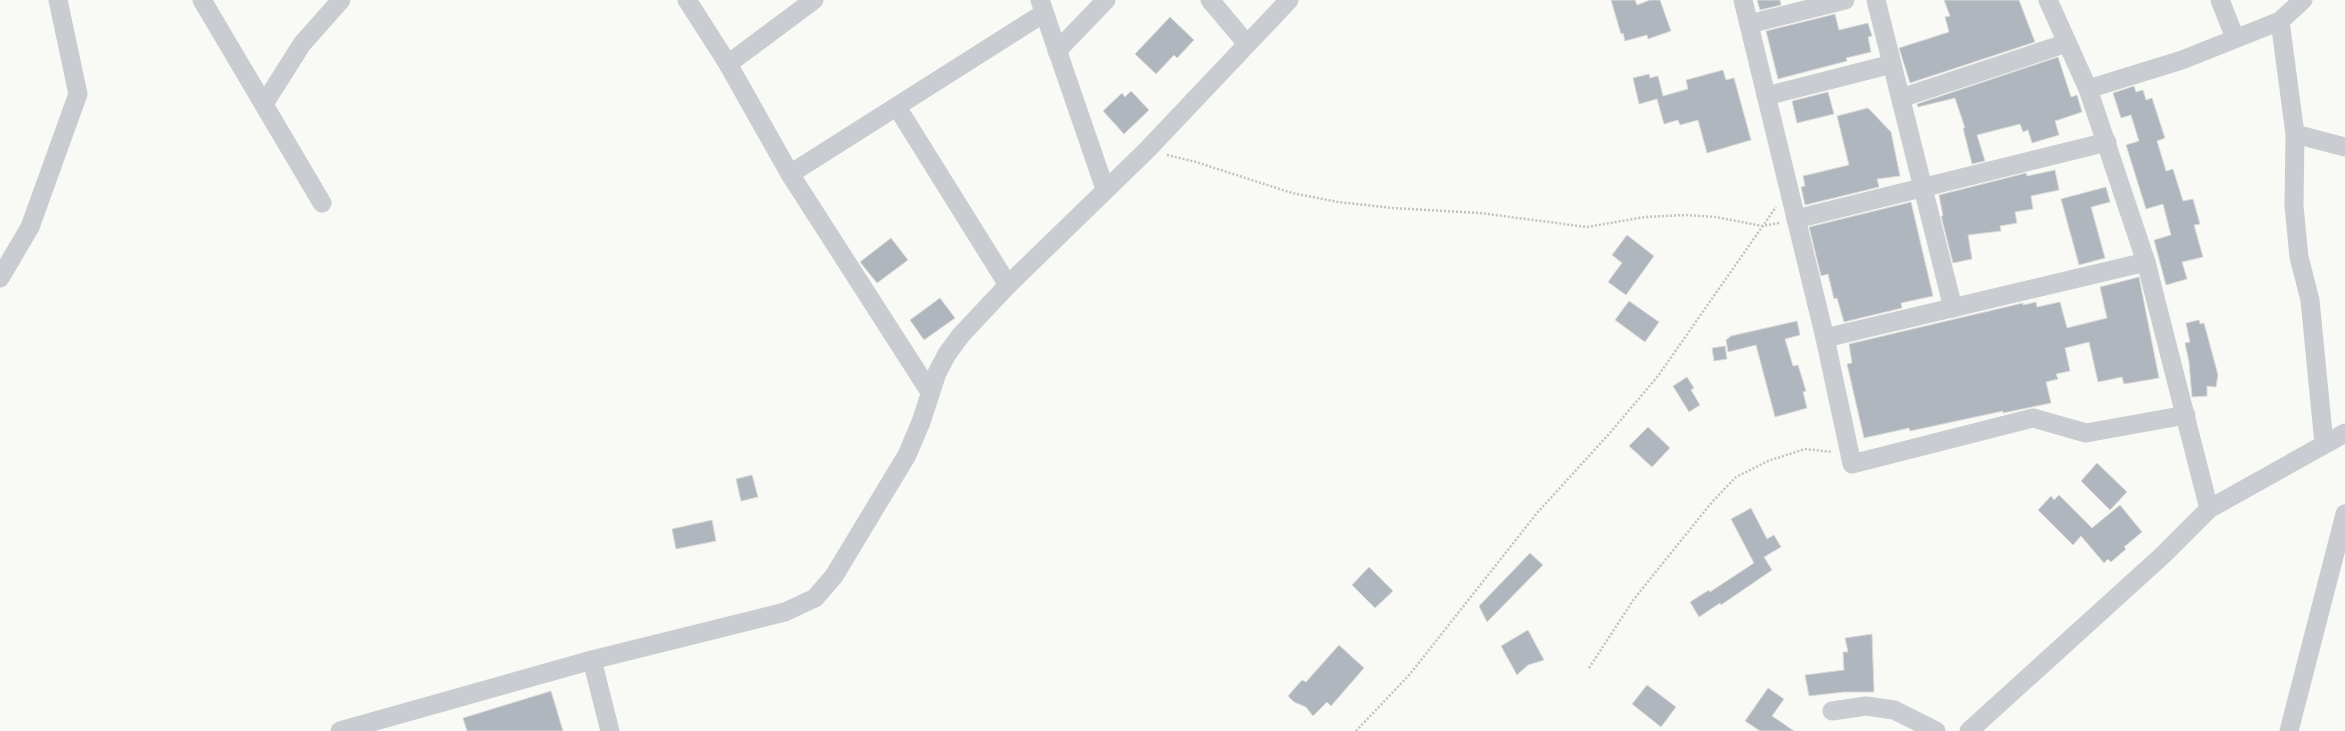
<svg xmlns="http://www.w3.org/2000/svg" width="2345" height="731" viewBox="0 0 2345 731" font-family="Barlow,sans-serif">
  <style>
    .building { fill: #afb6bd; stroke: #dadbd9 }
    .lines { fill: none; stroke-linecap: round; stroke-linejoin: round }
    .path { stroke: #c0c2c5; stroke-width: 2.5; stroke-dasharray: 2 2; stroke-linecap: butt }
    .minor { stroke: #c9ccd0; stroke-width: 19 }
  </style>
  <rect width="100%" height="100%" fill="#f9f9f6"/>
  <g class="building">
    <path d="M1611 0H1635L1637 5 1650 0H1660L1671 31 1648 39 1647 35 1625 41 1623 33 1621 34Z"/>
    <path d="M1757 0H1780L1781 5 1760 10Z"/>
    <path d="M1944 0H2019L2035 42 1910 83 1899 48 1949 32 1945 17 1950 16Z"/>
    <path d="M1835 14 1839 30 1868 23 1872 36 1868 37 1871 52 1846 58 1847 61 1778 79 1766 31Z"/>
    <path d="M1170 17 1194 40 1177 58 1174 55 1156 74 1135 54Z"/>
    <path d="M2058 57 2071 97 2077 95 2082 112 2055 121 2059 135 2032 143 2028 130 2023 132 2020 124 1977 135 1985 161 1972 164 1963 128H1965L1955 98 1918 107 1917 104Z"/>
    <path d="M1723 70 1726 80 1734 78 1751 140 1707 153 1698 120 1680 125 1678 120 1664 124 1657 99 1639 104 1633 78 1649 74 1650 78 1658 76 1663 96 1688 89 1686 80Z"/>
    <path d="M2134 86 2136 92 2143 90 2146 100 2152 98 2165 138 2157 141 2166 171 2173 169 2183 201 2193 199 2200 224 2194 225 2203 257 2182 262 2187 279 2166 285 2154 240 2171 235 2163 204 2146 209 2126 145 2139 141 2131 115 2121 118 2113 93Z"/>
    <path d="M1131 91 1149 110 1124 134 1103 111 1122 93 1125 97Z"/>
    <path d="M1828 92 1834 114 1797 123 1792 101Z"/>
    <path d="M1868 108 1891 132 1900 176 1877 179 1879 187 1805 205 1801 187 1805 186 1803 176 1849 165 1837 116Z"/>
    <path d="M2055 170 2059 190 2031 196 2033 209 2015 212 2017 223 2000 226 2001 231 1968 235 1972 259 1953 263 1941 216H1943L1939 195 2026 173 2027 176Z"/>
    <path d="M2106 187 2110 202 2091 207 2105 258 2079 265 2061 199Z"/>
    <path d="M1911 202 1933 296 1901 303 1902 308 1844 322 1837 298 1834 299 1828 274 1821 276 1809 227Z"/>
    <path d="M1627 235 1654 256 1626 295 1608 282 1622 263 1612 255Z"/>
    <path d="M891 238 908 260 877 283 860 262Z"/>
    <path d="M2139 277 2159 378 2124 384 2122 377 2098 382 2089 342 2065 348 2070 371 2056 374 2058 379 2046 382 2051 403 2003 413V411L1910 431 1909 428 1864 438 1847 364 1852 363 1849 344 2023 303V305L2036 302 2037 307 2060 302 2067 328 2107 318 2100 287Z"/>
    <path d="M940 298 955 318 924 340 910 320Z"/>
    <path d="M1629 301 1659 322 1645 342 1615 320Z"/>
    <path d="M2199 320 2200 324 2204 323 2218 375 2216 387 2207 386V396L2192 397 2189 362 2185 343 2190 342 2186 323Z"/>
    <path d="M1797 321 1800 335 1785 339 1793 366 1798 365 1806 391 1803 392 1807 408 1775 417 1756 345 1728 352 1726 340 1731 336Z"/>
    <path d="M1725 346 1727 359 1714 361 1712 348Z"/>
    <path d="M1687 377 1694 388 1691 390 1700 405 1689 412 1673 386Z"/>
    <path d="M1648 427 1670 448 1652 467 1629 446Z"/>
    <path d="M2097 463 2127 492 2110 510 2081 481Z"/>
    <path d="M752 475 758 497 741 501 736 479Z"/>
    <path d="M2059 495 2092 528 2120 505 2142 532 2124 547 2126 549 2111 562 2108 559 2104 563 2081 536 2073 545 2038 510 2051 496 2054 500Z"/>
    <path d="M1751 508 1767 539 1774 535 1781 547 1764 557 1772 570 1721 605 1720 603 1699 617 1690 602 1709 590 1710 592 1754 563 1731 519Z"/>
    <path d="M712 520 716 541 676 549 672 529Z"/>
    <path d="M1530 553 1543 565 1487 622 1479 606Z"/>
    <path d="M1369 567 1393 591 1375 608 1352 585Z"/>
    <path d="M1528 630 1544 660 1528 665 1517 675 1501 646Z"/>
    <path d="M1872 634 1874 692H1844L1809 696 1805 675 1844 670 1843 652H1848L1845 638Z"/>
    <path d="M1339 645 1364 668 1331 706 1327 702 1313 716 1306 707 1294 702 1288 696 1302 680 1306 682Z"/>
    <path d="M1647 685 1676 707 1661 727 1632 704Z"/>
    <path d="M1768 688 1784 699 1772 716 1794 731H1760L1745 721Z"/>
    <path d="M551 691 563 731H467L463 718Z"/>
  </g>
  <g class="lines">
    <g class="path">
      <path d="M1167 155 1196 162 1292 193 1338 202 1393 208 1480 213 1587 227 1645 217 1685 215 1716 217 1762 226 1779 223"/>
      <path d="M1589 668 1634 599 1712 502 1736 477 1768 461 1805 449 1832 452"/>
      <path d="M1356 731 1410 674 1537 513 1609 434 1658 376 1776 207"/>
    </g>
    <g class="minor">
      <path d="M202 0 322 203"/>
      <path d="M687 0 728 64 790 174 930 392"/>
      <path d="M1040 0 1105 189"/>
      <path d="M1210 0 1247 44"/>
      <path d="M1743 0 1825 338 1852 464 2033 418 2086 433 2186 415"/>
      <path d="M1876 0 1953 308"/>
      <path d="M2048 0 2088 89 2146 262 2209 509"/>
      <path d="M2220 0 2235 38"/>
      <path d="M2280 21 2303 0"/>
      <path d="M1749 24 1845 0"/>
      <path d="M1057 51 1106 0"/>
      <path d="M728 64 814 0"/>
      <path d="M2088 89 2182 60 2280 21 2295 134 2294 206 2299 257 2310 300 2324 444"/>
      <path d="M1766 96 1892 64"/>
      <path d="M1901 98 2067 43"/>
      <path d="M264 104 302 44 341 0"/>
      <path d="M897 107 1008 285"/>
      <path d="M2295 134 2345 147"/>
      <path d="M790 174 1044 13"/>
      <path d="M1796 219 2107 142"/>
      <path d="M0 278 30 227 78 94 58 0"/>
      <path d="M1825 338 2146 262"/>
      <path d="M592 660 610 731"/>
      <path d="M1832 711 1866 706 1894 710 1936 731"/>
      <path d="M340 731 592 660 785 612 815 598 834 576 907 455 921 422 937 373 947 354 961 335 1008 285 1147 150 1289 0"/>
      <path d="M1969 731 2163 555 2209 509 2345 433"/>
      <path d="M2289 731 2345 514"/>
    </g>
  </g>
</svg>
